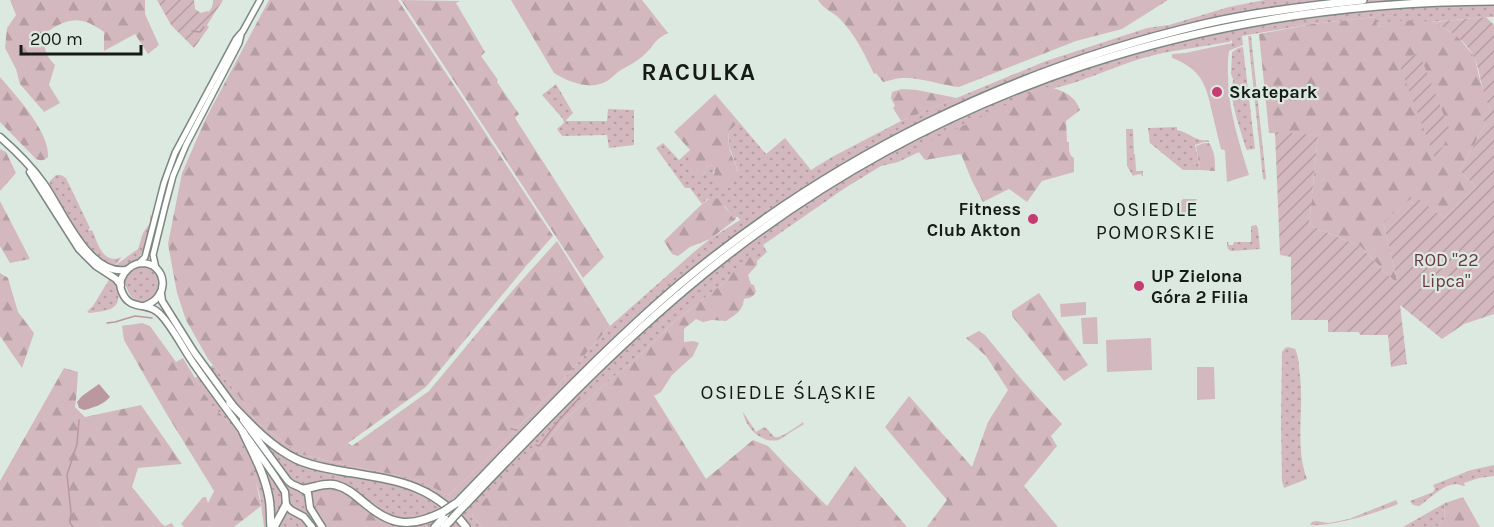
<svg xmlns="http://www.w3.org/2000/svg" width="1494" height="527" viewBox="0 0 1494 527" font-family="Karla,sans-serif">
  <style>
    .grass { fill: url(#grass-dots) }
    .forest { fill: url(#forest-firs) }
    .park { fill: #d4b8bf }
    .garden { fill: url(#garden-furrows) }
    .water { fill: #bb97a0 }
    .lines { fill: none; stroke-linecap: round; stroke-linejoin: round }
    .stream { stroke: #bb97a0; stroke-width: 1.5 }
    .secondary-casing { stroke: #7c8880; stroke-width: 8 }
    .primary-casing { stroke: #7c8880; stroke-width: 9 }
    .motorway-casing { stroke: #7c8880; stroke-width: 10 }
    .secondary { stroke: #fff; stroke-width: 5 }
    .primary { stroke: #fff; stroke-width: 6 }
    .motorway { stroke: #fff; stroke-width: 7 }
    .motorway-bridge-casing { stroke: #7c8880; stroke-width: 10; stroke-linecap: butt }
    .motorway-bridge { stroke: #fff; stroke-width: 7 }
    .poi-dot { fill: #c63b71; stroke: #dce9e1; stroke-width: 2 }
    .labels { text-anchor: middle; stroke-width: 4.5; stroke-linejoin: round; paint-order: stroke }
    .poi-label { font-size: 18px; font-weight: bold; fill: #161b18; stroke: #dce9e1; text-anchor: start }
    .park-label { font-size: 18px; fill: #6a3847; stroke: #dce9e1 }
    .neighbourhood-label { font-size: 20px; letter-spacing: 1.5px; fill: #161b18; stroke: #dce9e1 }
    .district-label { font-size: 24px; font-weight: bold; letter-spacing: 1.5px; fill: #161b18; stroke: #dce9e1 }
  </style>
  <defs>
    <pattern id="grass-dots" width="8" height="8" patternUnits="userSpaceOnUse" patternTransform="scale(1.5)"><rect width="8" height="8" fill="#d4b8bf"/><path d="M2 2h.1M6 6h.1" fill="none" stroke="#b59ea3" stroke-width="1.8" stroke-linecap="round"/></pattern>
    <pattern id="forest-firs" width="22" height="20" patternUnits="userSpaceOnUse" patternTransform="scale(1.5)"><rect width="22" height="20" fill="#d4b8bf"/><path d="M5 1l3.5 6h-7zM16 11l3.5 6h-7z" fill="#b59ea3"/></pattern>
    <pattern id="garden-furrows" width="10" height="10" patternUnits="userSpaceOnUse" patternTransform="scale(1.5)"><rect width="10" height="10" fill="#d4b8bf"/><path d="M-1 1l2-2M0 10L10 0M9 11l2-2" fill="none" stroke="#b59ea3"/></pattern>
  </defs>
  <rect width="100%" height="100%" fill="#dce9e1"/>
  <g class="grass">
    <path d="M1264 0H1494V17H1486L1376 27 1375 17 1312 24 1242 36 1243 45 1228 51 1232 43V40L1229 42C1201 47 1171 50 1143 58 1113 67 1085 81 1055 88L898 162 881 166 845 188 763 245 767 252 757 261 751 255 721 285 675 321 633 362 618 373 564 420 540 450 472 515 482 527H264L260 496 256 482 227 421 210 404 195 378 213 365 232 387 257 422 300 454 354 467 408 477 429 485 448 496 496 450 555 389 610 326 694 252 710 239 740 220 738 217H736L735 220 725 206 707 199 702 204 690 188H685L656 148 663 143 679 160 690 150V169L703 176 708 165 714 166 715 170 713 174 738 171 729 146V131L739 122 766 154 785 138 811 170 832 157 901 121 1046 61 1147 28 1169 25 1229 7Z"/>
    <path d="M1248 36H1251L1266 178 1265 180 1263 179Z"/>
    <path d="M1243 47 1255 149 1247 150 1245 146 1236 116 1232 98 1233 79 1231 74 1232 52 1238 48Z"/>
    <path d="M556 84 573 113 566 120 567 121H607L608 109 634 110V145L609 148 607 135 562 136 557 129 564 123 563 119 542 95Z"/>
    <path d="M1177 127V130C1188 132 1196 142 1208 140L1209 142H1204L1195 145 1200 170H1183L1150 143 1148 128Z"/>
    <path d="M1126 129H1133L1134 154H1135L1136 171H1143V176H1142L1141 174 1135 175 1133 176 1127 166Z"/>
    <path d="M56 175H61L66 178 90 228 88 231 92 230C98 244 103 265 122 257L113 268C106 263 99 259 93 254 74 236 62 209 49 186L50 181Z"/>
    <path d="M150 214 152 219C146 242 145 268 115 268L117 264 138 249 143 233 150 223Z"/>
    <path d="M1256 225 1258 228 1260 249 1232 251C1227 250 1227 247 1227 242H1228L1229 245H1233L1234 242H1251V226Z"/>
    <path d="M144 265C174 275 154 313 134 299 128 295 127 287 124 282L130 272Z"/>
    <path d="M110 278C118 285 124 302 111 309 105 311 97 312 90 313L87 312 93 306Z"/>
    <path d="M1288 347 1295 349C1299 357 1299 367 1300 376 1304 410 1295 447 1307 479L1284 488 1282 481 1281 422 1282 352 1285 348Z"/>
    <path d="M743 412 756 432 764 427C770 430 771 435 775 437 780 439 796 427 802 423L801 421 804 424C800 427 795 429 791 432 787 434 783 439 778 440 761 444 745 427 743 412Z"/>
    <path d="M1494 465V476L1479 478 1464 483 1465 486H1463C1447 478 1432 498 1419 506L1413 505 1410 501 1433 492 1435 489 1433 485 1471 470Z"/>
    <path d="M1396 500 1398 504C1376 513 1333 527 1310 525L1312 522 1316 521 1329 523 1349 519Z"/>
    <path d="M1445 503 1444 519 1436 527H1403Z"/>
  </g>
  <g class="forest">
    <path d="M10 0H145V14L159 45 148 54 135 34 104 51V32C81 16 70 17 47 32 43 47 44 53 55 65L49 85 60 103 44 112 20 84 16 69 5 48 7 28 16 15Z"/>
    <path d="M269 0H398L553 236 527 265 426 387 348 443 352 446 429 391 513 290 557 241 610 326 555 389 496 450 448 496 429 485 408 477 354 467 300 454 257 422 232 387 208 359 186 320 177 293 168 244 182 173 206 118Z"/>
    <path d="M401 0 460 1 456 3 485 52 481 56 498 80 497 82 519 114 515 118 604 257 583 278Z"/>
    <path d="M511 0H642L668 33C655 40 657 41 648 51 641 59 630 65 621 70 616 73 612 78 607 81 590 91 569 82 554 73Z"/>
    <path d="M818 0H1168L1122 29 1076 41 959 87C940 85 921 77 902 78 896 78 889 81 883 82L876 73 874 74C865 55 855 34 840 19 833 12 823 9 818 0Z"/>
    <path d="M1376 17 1377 27 1387 26 1388 23 1390 21 1424 20 1426 22H1435L1458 37 1474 56 1481 84 1490 108 1486 115V123L1460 171 1476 187 1444 218 1414 197 1383 222 1397 280 1395 282 1360 246 1309 225 1318 135 1269 133 1259 34 1312 24Z"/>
    <path d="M0 77C16 96 50 132 48 157 44 161 41 161 36 159L0 122Z"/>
    <path d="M1046 87C1061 89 1075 95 1080 110L1066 121 1067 142H1069C1069 148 1068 155 1074 158V172L1042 181 1027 202 1009 189 983 202 972 181 961 154 925 160 918 151 925 144 1008 104Z"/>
    <path d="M902 89 917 90 957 98 901 121 893 108 895 106 891 98 892 92Z"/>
    <path d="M715 94 739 122 729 131C729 135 728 141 729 146 732 164 749 176 724 186L717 183 713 179 715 170 714 166 708 165 703 176 697 178 690 169V150L674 132Z"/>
    <path d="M1204 143H1209C1215 152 1215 160 1215 171L1200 170 1196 146Z"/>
    <path d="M0 149 6 152 16 173 0 191Z"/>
    <path d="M712 197 719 199 735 220 710 239 690 247 678 256 672 254 664 241 702 204Z"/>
    <path d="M0 201 30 259 10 263 0 246Z"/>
    <path d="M751 254 757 261V265L748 275 751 284 754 285 756 292C753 297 750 298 744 299 743 311 735 315 726 321L712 320 703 322 696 319 684 329V342L694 341 699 343 693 356 672 375 661 392 654 396 646 383 706 479 753 440 768 446 788 467 827 506 855 466 907 527H482L472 515 516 463 531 451 540 450 564 420 618 373 633 362 675 321 721 285Z"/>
    <path d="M0 273 8 278 18 312 34 333 22 368 0 336Z"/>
    <path d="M1039 293 1088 365 1064 381 1012 316V311Z"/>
    <path d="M142 323 150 326 176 362 183 358 210 403 227 421 248 457 256 482 261 506 234 527H184L181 524 203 497H206L208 503 214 491 166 413 124 340 122 326Z"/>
    <path d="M979 331 985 335 1022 380 1062 424 1051 436 1057 446 1024 486 1058 527H927L947 500 885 427 909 396 972 467 988 422 1008 390 986 356 966 338Z"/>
    <path d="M64 368 78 372C77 384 77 395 75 407L85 417 141 405 182 464 138 468 132 487 162 524 165 526 172 523 174 527H0V481Z"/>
    <path d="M335 488C342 492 351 495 357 500 370 511 375 520 392 527H328C319 515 314 506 312 492L325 489Z"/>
    <path d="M1463 497 1480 527H1436L1444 519 1445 503Z"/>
  </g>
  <g class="park">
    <path d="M1232 43C1227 54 1228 63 1228 75 1228 110 1239 142 1249 175L1227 182 1225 151 1224 150 1221 149C1218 137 1215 125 1212 112 1206 84 1201 69 1172 58V54L1185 53Z"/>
    <path d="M1183 199H1197L1195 202V214L1181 215 1180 202Z"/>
    <path d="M1086 302V315L1061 317 1060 304Z"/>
    <path d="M1097 317 1098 344H1083L1081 318Z"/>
    <path d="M1151 338 1152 370 1107 372 1106 340Z"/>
    <path d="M1197 367H1214L1215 399 1197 400Z"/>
  </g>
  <g class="garden">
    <path d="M157 0H194L195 9 201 13 207 11 208 12C212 9 213 5 213 0H223L207 25 209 27 194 48 171 25Z"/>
    <path d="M1486 17 1494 25V314L1464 324 1442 339 1400 305 1407 364 1391 367 1388 335H1361L1358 332H1328V320H1291V257L1280 255 1275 132 1318 135 1309 225 1360 246 1395 282 1397 280 1383 222 1414 196 1444 218 1476 187 1460 171 1486 123 1482 119 1490 108C1481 92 1481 73 1474 57 1466 40 1449 31 1435 22Z"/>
    <path d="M1419 53 1451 133 1435 159 1398 61Z"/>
  </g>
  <path class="water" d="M99 384 110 397C104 404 93 408 84 410L79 408 77 402 82 396Z"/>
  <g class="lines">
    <g class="stream">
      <path d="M192 31 200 32 204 27"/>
      <path d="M107 323 115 322 135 316 152 318"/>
      <path d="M511 429 517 430"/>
      <path d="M536 445 539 446 559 420 580 397"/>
      <path d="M73 527 70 523 71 512 67 475 77 444 79 420"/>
    </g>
    <defs>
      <g id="secondary">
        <path d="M139 263 145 257 164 183 175 153 236 39 243 31 260 0"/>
        <path d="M156 268 153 255 165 206 173 176 186 145 239 43 241 35"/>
      </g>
      <g id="primary">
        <path d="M0 137C16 151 32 167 44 184 62 209 88 276 126 270"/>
        <path d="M30 172 79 249 96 266 116 279 121 285"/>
        <path d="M161 294 162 301 194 352 232 404"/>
        <path d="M144 306C172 297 166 263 142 263 128 264 116 279 122 292 130 312 148 301 160 314 173 327 184 351 196 367 222 404 250 440 276 478L285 492 286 505 291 510 304 517 312 527"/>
        <path d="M243 420 288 481 292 484 303 489 308 493 310 508 322 527"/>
      </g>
      <g id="motorway">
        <path d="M230 403C250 424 270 446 296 459 310 466 326 468 341 471 392 480 432 482 466 527"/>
        <path d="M243 432C253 453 265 475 269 498 271 508 270 518 271 527"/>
        <path d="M303 489C314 488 325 482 336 485 348 488 357 497 367 505 393 527 413 527 443 512"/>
        <path d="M456 504C529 429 601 351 681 283 833 156 1012 69 1204 24 1256 12 1310 6 1363 0"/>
        <path d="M461 509C543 423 626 335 720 261 945 84 1210 2 1494 1"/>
        <path d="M274 527 286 505"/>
        <path d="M435 527 446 515"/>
        <path d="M444 527 451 520"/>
      </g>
    </defs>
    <use href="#secondary" class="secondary-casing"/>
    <use href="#primary" class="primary-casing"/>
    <use href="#motorway" class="motorway-casing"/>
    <use href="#secondary" class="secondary"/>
    <use href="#primary" class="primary"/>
    <use href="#motorway" class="motorway"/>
    <defs>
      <g id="motorway-bridge">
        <path d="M443 512 455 504"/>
        <path d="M451 520 461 509"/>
      </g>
    </defs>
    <use href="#motorway-bridge" class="motorway-bridge-casing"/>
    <use href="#motorway-bridge" class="motorway-bridge"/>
  </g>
  <g class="poi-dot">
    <circle cx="1217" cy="92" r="6"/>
    <circle cx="1033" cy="219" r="6"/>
    <circle cx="1139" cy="286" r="6"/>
  </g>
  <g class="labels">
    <g class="poi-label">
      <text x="1229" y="98">Skatepark</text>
      <text x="1021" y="215" text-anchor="end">Fitness<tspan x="1021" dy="21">Club Akton</tspan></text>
      <text x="1151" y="282">UP Zielona<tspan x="1151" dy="21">Góra 2 Filia</tspan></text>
    </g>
    <g class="park-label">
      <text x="1446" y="266">ROD "22<tspan x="1446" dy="21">Lipca"</tspan></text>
    </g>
    <g class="neighbourhood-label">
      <text x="1156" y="216">OSIEDLE<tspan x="1156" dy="23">POMORSKIE</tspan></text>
      <text x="789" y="399">OSIEDLE ŚLĄSKIE</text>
    </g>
    <g class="district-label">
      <text x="699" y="80">RACULKA</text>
    </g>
  </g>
  <path d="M21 45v9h120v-9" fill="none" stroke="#161b18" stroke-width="3"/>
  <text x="30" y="45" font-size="18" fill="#161b18" stroke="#dce9e1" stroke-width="4.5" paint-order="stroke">200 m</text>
</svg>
